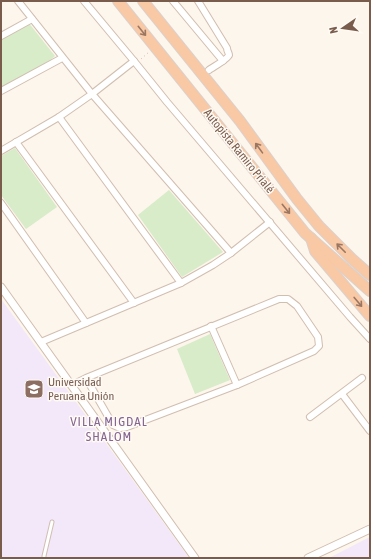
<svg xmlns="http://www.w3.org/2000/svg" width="371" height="559" viewBox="0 0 371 559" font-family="'Asap Condensed',sans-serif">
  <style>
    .education { fill: #f3e8fa }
    .green { fill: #d8ecc9 }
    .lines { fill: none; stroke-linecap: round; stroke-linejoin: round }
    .service-casing { stroke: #d1beb0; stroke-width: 5 }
    .minor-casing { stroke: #d1beb0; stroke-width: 8 }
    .tertiary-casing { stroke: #d1beb0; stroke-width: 9 }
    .trunk-casing { stroke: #dad1cd; stroke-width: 12 }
    .path { stroke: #d9b8a5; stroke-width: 1; stroke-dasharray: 1 3; stroke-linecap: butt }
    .service { stroke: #fff; stroke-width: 3 }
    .minor { stroke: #fff; stroke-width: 6 }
    .tertiary { stroke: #fff; stroke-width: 7 }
    .trunk { stroke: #f9c8a4; stroke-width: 10 }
    .oneway { stroke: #9a7763 }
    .labels { text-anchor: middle; stroke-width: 3; stroke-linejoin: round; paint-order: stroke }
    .street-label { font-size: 12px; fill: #7a5c4d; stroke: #fffaf3 }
    .education-label { font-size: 12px; fill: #785e54; stroke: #fffaf3; text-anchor: start }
    .neighbourhood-label { font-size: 13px; letter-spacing: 1px; fill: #846695; stroke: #fffaf3 }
  </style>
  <rect width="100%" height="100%" fill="#fdf6ec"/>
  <g class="education">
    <path d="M1 299 132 479 189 558H1Z"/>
    <path d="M370 537V558H329L362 541Z"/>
  </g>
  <g class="green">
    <path d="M28 22 55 56 46 64 1 87V38Z"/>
    <path d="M15 148 57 207 26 229 1 195V156Z"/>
    <path d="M169 190 223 252 182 277 138 215Z"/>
    <path d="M210 334 230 380 195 394 177 349Z"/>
  </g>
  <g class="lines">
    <defs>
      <path id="service" d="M44 558V556L52 522"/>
      <g id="minor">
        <path d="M18 1 92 94 231 253"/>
        <path d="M84 1 134 61 167 102 350 317 370 339"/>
        <path d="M173 1 223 61"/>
        <path d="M198 1 227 48C227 51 229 53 229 55 228 59 213 67 209 70"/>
        <path d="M1 36 32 19"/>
        <path d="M1 91 62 58"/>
        <path d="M59 117 181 283"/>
        <path d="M16 142 134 303"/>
        <path d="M1 151 59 117 92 94 134 61"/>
        <path d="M1 203 86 323"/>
        <path d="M211 326 237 385"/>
        <path d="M41 342 181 283 213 265 231 253 270 222"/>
        <path d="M72 385 86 378 279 299H288L297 306 318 337 319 346 314 351 237 385 127 427 120 428 113 425 86 378"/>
        <path d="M342 394 370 431"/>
        <path d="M310 417 362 378"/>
      </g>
      <g id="tertiary">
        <path d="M1 287 195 558"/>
        <path d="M308 558 370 529"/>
      </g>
      <g id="trunk">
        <path d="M118 1 305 233 370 291"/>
        <path d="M143 1 240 121 297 199 319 226 352 259 370 275"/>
        <path d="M311 238 315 251 370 316"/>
      </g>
    </defs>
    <use href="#service" class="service-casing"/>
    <use href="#minor" class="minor-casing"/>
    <use href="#tertiary" class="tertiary-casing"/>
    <use href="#trunk" class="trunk-casing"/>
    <path class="path" d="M141 59 149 52"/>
    <use href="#service" class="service"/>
    <use href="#minor" class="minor"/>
    <use href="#tertiary" class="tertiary"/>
    <use href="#trunk" class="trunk"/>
  </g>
  <defs><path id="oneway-shaft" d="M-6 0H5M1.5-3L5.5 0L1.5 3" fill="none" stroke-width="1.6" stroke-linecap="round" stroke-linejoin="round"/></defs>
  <g class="oneway">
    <use href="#oneway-shaft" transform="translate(142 31) rotate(51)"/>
    <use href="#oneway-shaft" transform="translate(259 148) rotate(-126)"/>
    <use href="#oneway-shaft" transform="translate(286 209) rotate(51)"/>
    <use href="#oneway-shaft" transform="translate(341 248) rotate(-135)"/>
    <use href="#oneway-shaft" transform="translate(358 302) rotate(50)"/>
  </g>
  <defs>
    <symbol id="university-square" viewBox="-11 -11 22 22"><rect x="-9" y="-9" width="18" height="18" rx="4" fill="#8d6e63" stroke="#fffaf3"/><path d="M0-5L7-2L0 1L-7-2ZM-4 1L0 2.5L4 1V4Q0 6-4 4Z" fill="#fff"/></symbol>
  </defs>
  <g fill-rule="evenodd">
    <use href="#university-square" x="23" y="378" width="22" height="22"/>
  </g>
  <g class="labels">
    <g class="street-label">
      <text transform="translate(239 151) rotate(51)" y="4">Autopista Ramiro Prialé</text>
    </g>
    <g class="education-label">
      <text x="48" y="386">Universidad<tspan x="48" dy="14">Peruana Unión</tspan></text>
    </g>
    <g class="neighbourhood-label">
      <text x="109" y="426">VILLA MIGDAL<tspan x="109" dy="15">SHALOM</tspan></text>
    </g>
  </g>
  <rect width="371" height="559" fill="none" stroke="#7a5c4d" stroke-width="4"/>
  <g transform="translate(343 28) rotate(257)" stroke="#fffaf3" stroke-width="3" paint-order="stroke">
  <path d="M0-3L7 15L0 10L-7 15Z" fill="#7a5c4d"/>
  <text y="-6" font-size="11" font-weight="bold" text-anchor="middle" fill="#7a5c4d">N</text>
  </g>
</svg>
